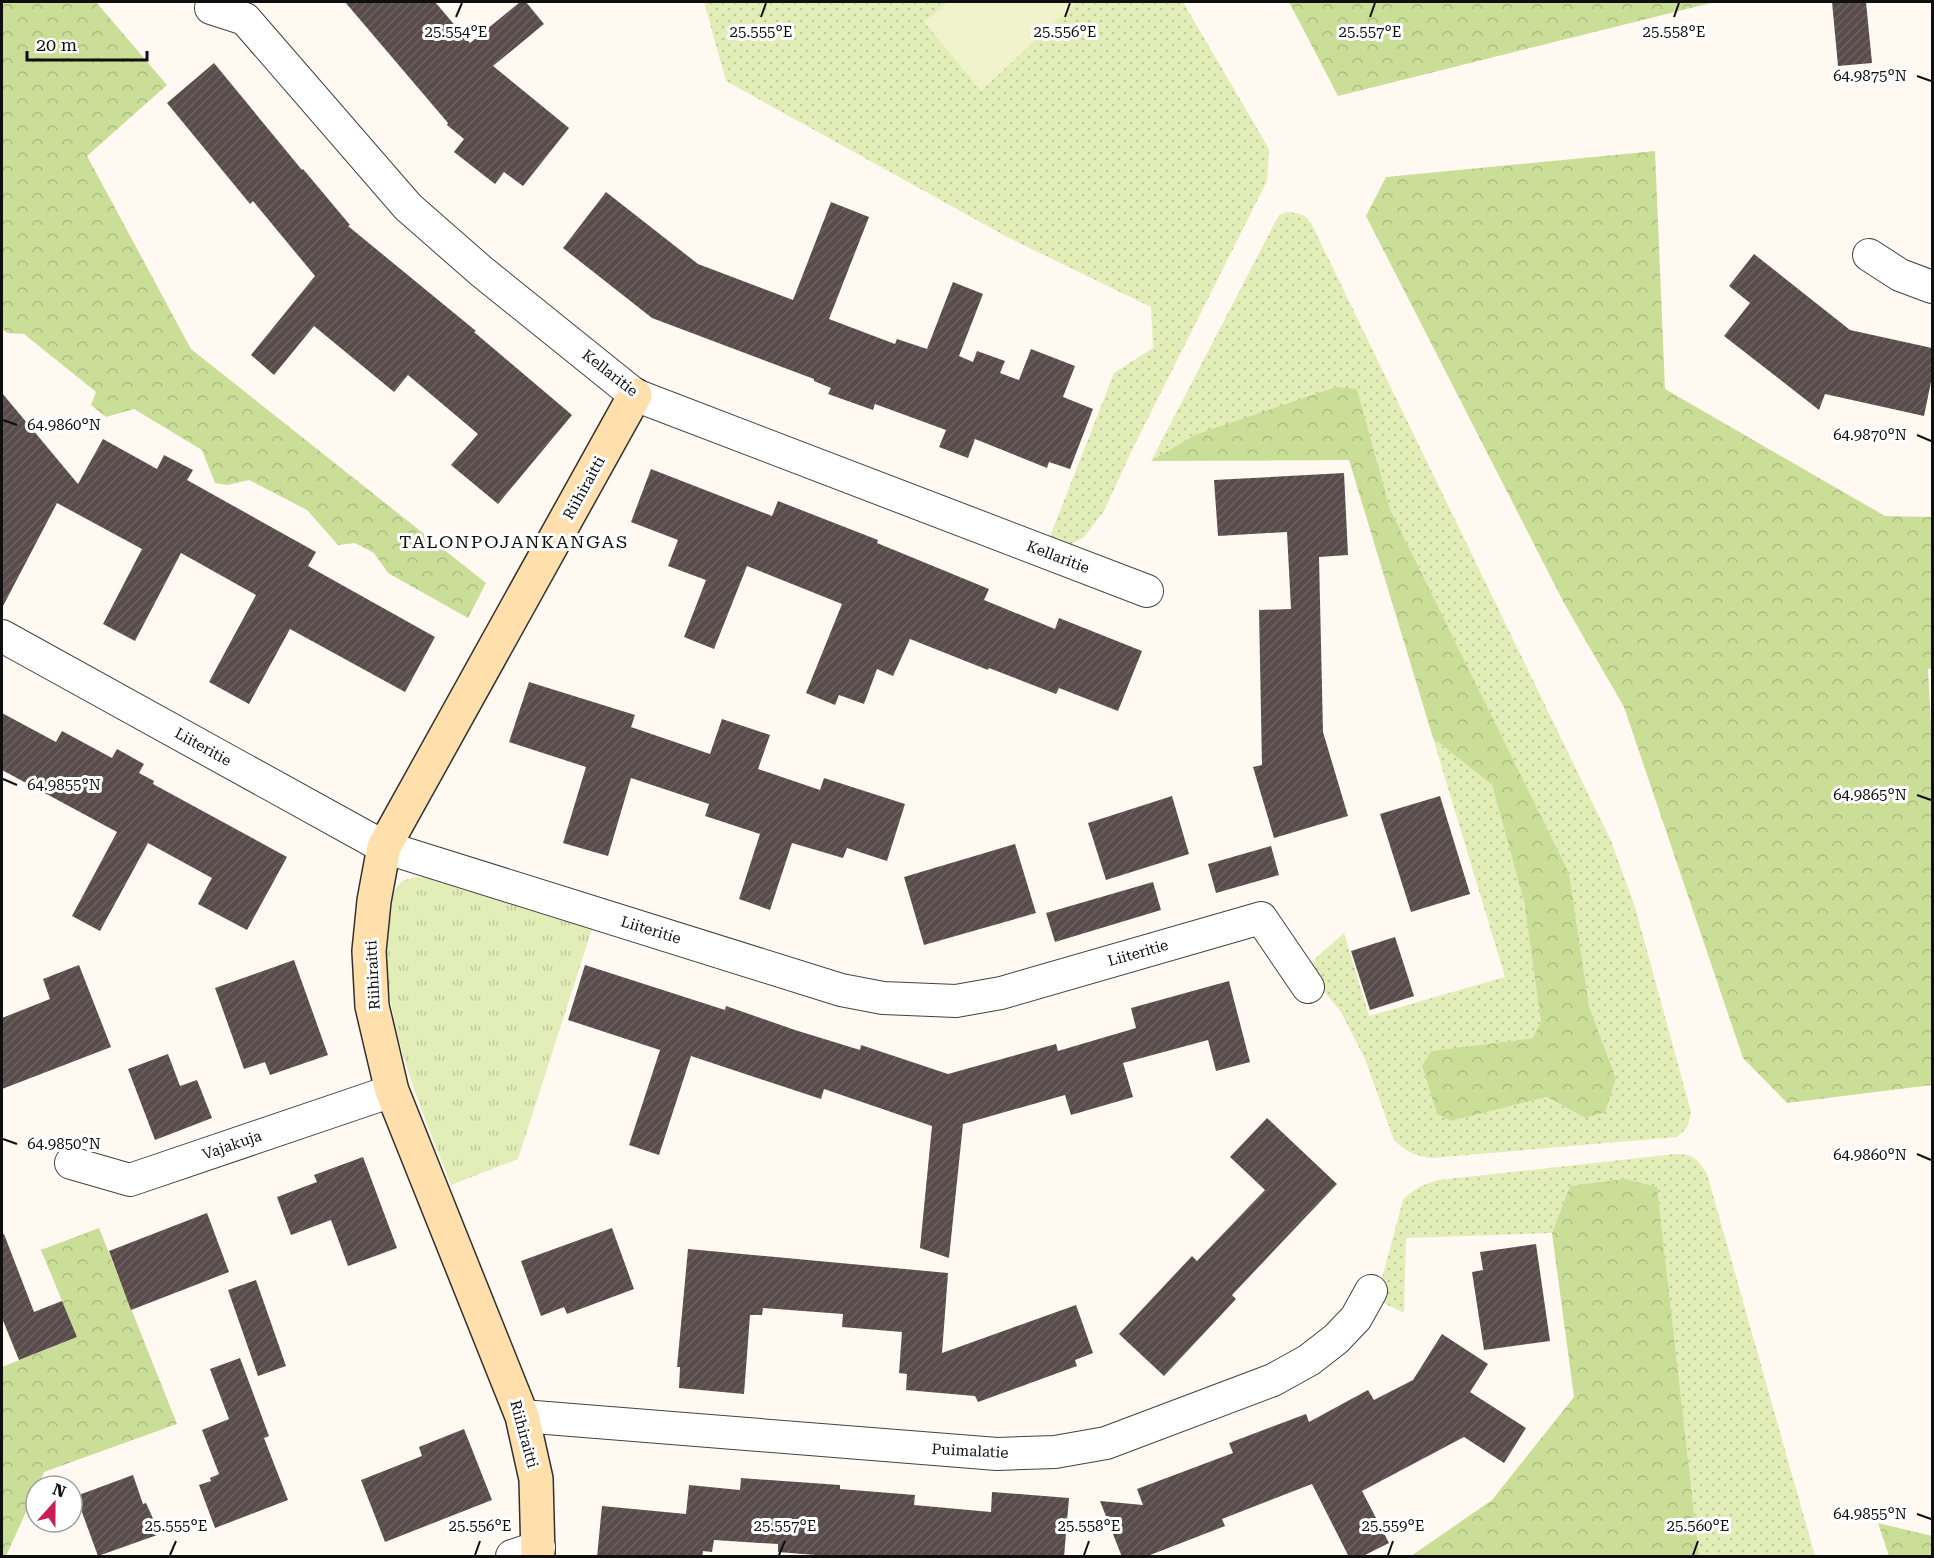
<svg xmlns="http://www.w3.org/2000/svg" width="1934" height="1558" viewBox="0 0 1934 1558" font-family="'Roboto Serif',serif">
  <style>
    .grass { fill: url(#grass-dots) }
    .forest { fill: url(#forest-crowns) }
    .park { fill: url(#park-tufts) }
    .pitch { fill: #f0f3cb }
    .building { fill: url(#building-hatch) }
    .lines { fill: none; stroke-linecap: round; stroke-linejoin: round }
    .street-casing { stroke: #424242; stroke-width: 34 }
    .secondary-casing { stroke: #313131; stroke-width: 36 }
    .street { stroke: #fff; stroke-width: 32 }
    .secondary { stroke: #ffe0ad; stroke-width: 33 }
    .ticks { fill: none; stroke: #0f0f0f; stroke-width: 2 }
    .labels { text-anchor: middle; stroke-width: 6; stroke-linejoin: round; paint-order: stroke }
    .street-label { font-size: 15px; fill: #0f0f0f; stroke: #fff }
    .quarter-label { font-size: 18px; letter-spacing: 1.5px; fill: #0f0f0f; stroke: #fff }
    .ticks-label { font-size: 15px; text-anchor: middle; fill: #0f0f0f; stroke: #fff; stroke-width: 6; stroke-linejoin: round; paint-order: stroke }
  </style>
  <defs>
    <pattern id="grass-dots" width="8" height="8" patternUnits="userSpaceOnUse" patternTransform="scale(1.5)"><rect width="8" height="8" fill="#e2edb8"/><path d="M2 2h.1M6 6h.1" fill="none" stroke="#c1ca9d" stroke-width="1.8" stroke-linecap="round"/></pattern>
    <pattern id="forest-crowns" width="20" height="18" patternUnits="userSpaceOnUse" patternTransform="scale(1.5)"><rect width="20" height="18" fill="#cade97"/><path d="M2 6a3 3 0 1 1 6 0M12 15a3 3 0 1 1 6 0" fill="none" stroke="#acbd81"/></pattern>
    <pattern id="park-tufts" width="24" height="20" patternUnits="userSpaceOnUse" patternTransform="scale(1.5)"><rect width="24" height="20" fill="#e2edb8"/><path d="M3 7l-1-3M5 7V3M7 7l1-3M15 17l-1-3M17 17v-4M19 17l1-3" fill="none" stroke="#c1ca9d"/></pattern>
    <pattern id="building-hatch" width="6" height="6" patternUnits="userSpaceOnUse" patternTransform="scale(1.5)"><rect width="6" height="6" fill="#594d4b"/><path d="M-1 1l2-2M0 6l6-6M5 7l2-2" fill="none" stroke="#6c6261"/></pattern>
  </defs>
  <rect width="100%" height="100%" fill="#fff9f2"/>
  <g class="grass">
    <path d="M704 2H1183L1269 149 1267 181 1132 450 1104 511 1084 537 1066 547 1049 539 1114 373 1153 348 1151 307 1009 238 726 81Z"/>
    <path d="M1288 212C1299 213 1305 214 1311 223L1611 841 1635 907 1691 1112C1689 1124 1687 1131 1676 1137L1432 1158C1416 1156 1406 1152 1394 1140L1365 1059 1341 1012 1314 979 1312 966 1315 959 1344 933 1369 1016 1505 977 1433 738 1492 785 1524 901 1541 1022 1534 1038 1431 1051 1422 1066 1437 1114 1451 1121 1547 1097 1585 1118 1616 1077 1589 1006 1569 873 1390 509 1357 389 1151 461 1279 215Z"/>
    <path d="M1675 1154C1693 1154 1698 1159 1707 1174L1815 1556H1699L1657 1187 1570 1186 1552 1233 1406 1238 1404 1313 1384 1303 1379 1290 1403 1200C1414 1188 1424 1184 1439 1180Z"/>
  </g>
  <g class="forest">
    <path d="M2 2H96L167 85 87 156 191 349 486 583 468 618 388 573 374 553 355 543 338 545 307 510 249 480 227 485 215 483 202 450 134 409 106 417 91 405 96 392 24 334 7 333 2 328Z"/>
    <path d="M1289 2H1715L1338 96Z"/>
    <path d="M1655 151 1665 389 1885 516 1932 517V668L1928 669 1932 744V1085L1787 1103 1743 1058 1624 707 1564 603 1366 216 1386 177Z"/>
    <path d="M1336 387 1357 389 1390 509 1569 873 1589 1006 1616 1078 1605 1112 1585 1118 1547 1097 1451 1121 1437 1114 1422 1066 1431 1051 1533 1038 1541 1022 1524 901 1492 785 1433 738 1349 460 1151 461 1195 435Z"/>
    <path d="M1625 1179 1657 1187 1699 1556H1411L1492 1500 1574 1397 1552 1233 1570 1186Z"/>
    <path d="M99 1228 177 1424 44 1472 38 1486H36V1490L6 1556H2V1367L77 1337 41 1250Z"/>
    <path d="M1878 1523 1932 1536V1556H1889Z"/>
  </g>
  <path class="park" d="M417 877 437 878 592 929 518 1159 451 1185C420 1104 381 1021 387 932 388 917 389 890 403 881 406 879 413 878 417 877Z"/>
  <path class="pitch" d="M948 2H1077L981 91 924 22Z"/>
  <g class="building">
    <path d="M345 2H435L470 43 520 2H526L544 24 493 66 569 128 523 186 504 172 495 184 454 152 464 139 447 125 448 123Z"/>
    <path d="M1832 2H1866L1872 63 1838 66Z"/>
    <path d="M214 63 302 170 303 169 350 225 348 226 476 331 474 332 572 415 498 504 451 465 478 434 408 375 394 392 314 326 274 375 251 355 315 276 253 201 250 204 167 103Z"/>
    <path d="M606 192 698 264 793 300 831 202 869 217 829 319 895 344 897 339 927 349 953 282 983 294 959 356 973 362 977 351 1005 361 1000 373 1019 380 1031 349 1075 366 1063 397 1093 409 1070 469 1049 462 1047 468 975 439 968 458 939 447 946 430 875 404 873 410 828 394 831 388 814 381V379L652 318 563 248Z"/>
    <path d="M1754 254 1850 330 1932 348V377L1924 416 1825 394 1819 410 1724 336 1750 303 1729 286Z"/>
    <path d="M2 393 78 484 103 439 157 469 164 455 193 470 187 480 316 552 308 566 435 637 405 692 290 629 249 704 209 682 256 595 181 553 135 641 103 624 142 549 57 503 2 608Z"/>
    <path d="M651 469 772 516 778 501 878 540 877 543 989 589 984 600 1055 629 1059 618 1142 651 1118 711 1059 688 1056 694 989 668 988 670 910 639 893 676 877 669 864 704 839 695 835 705 806 693 842 604 747 566 714 649 684 637 706 580 668 566 678 540 631 522Z"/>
    <path d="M1344 473 1348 555 1319 557 1323 732 1348 816 1274 838 1253 767 1262 765 1259 610 1291 609 1287 532 1218 536 1214 480Z"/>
    <path d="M529 682 635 715 631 727 710 754 722 719 770 735 758 769 820 790 824 778 905 804 887 861 847 848 843 858 792 843 770 910 739 899 760 834 705 816 709 804 631 778 608 856 563 843 586 767 509 742Z"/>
    <path d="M2 713 56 742 62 731 112 758 117 749 144 764 139 773 154 781 153 784 287 857 247 930 198 904 212 878 148 843 100 931 72 916 117 832 2 770Z"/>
    <path d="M1172 796 1189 854 1106 880 1088 823Z"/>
    <path d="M1440 796 1470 894 1411 912 1380 814Z"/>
    <path d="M1015 844 1036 913 924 945 904 877Z"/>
    <path d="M1271 846 1279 875 1216 893 1208 864Z"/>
    <path d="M1153 882 1161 910 1055 942 1046 913Z"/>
    <path d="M1395 937 1414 996 1370 1010 1351 951Z"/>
    <path d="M294 960 328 1055 270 1075 265 1062 244 1069 215 988Z"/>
    <path d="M79 965 111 1047 2 1089V1018L50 999 43 979Z"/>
    <path d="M585 965 725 1010 726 1006 795 1030 860 1050 861 1045 948 1074 1056 1044 1058 1051 1136 1028 1131 1008 1229 981 1250 1062 1216 1071 1208 1040 1123 1063 1133 1097 1071 1115 1065 1095 963 1124 949 1258 920 1248 932 1126 824 1089 821 1099 691 1056 659 1155 629 1145 660 1050 568 1020Z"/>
    <path d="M168 1054 180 1086 197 1080 212 1118 155 1140 128 1069Z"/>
    <path d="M1267 1118 1337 1184 1232 1295 1236 1299 1164 1376 1119 1334 1192 1256 1197 1261 1265 1190 1230 1157Z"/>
    <path d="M363 1157 397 1248 348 1266 331 1220 291 1235 277 1197 317 1182 314 1175Z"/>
    <path d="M207 1213 229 1272 131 1310 109 1251Z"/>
    <path d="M612 1228 634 1289 567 1314 564 1307 541 1316 521 1261Z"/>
    <path d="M4 1234 34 1312 62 1301 77 1337 19 1360 2 1318V1235Z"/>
    <path d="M1536 1244 1550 1341 1484 1350 1472 1272 1483 1270 1480 1252Z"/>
    <path d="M688 1249 948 1273 942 1353 1076 1305 1093 1353 1075 1360 1077 1366 978 1402 975 1396 906 1390 907 1374 899 1373 902 1332 842 1327 843 1314 763 1308 762 1315H750L744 1394 679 1388 680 1367H677Z"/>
    <path d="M256 1280 286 1366 258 1376 228 1290Z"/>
    <path d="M1442 1334 1488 1364 1470 1392 1526 1428 1504 1463 1464 1437 1362 1491 1389 1543 1361 1557H1349L1312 1484 1222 1519 1225 1526 1145 1557H1122L1100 1501 1143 1505 1137 1489 1233 1453 1229 1443 1306 1414 1309 1422 1368 1390 1374 1400 1413 1380Z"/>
    <path d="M240 1358 269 1436 264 1438 288 1500 215 1528 199 1485 211 1481 210 1478 219 1474 202 1430 229 1419 210 1369Z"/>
    <path d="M464 1429 492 1500 385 1542 361 1480 422 1456 419 1447Z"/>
    <path d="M133 1475 143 1504 146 1503 160 1534 98 1556 76 1496Z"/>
    <path d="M741 1478 840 1485V1489L915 1495 914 1505 991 1512 992 1492 1069 1498 1064 1557H840L778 1552V1544L714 1540 712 1552 703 1551 702 1557H597L602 1506 686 1514 689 1485 740 1490Z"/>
  </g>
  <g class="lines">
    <defs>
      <g id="street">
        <path d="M211 8 245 19 408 207 481 271 635 395 1147 591"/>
        <path d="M1869 255 1900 275 1932 287"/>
        <path d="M2 636 384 847 841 990 883 998 956 1001 1001 993 1261 918 1308 987"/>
        <path d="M71 1163 130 1180 392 1091"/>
        <path d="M522 1416 997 1454 1055 1452 1106 1443 1273 1380 1309 1360 1336 1339 1356 1318 1371 1291"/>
        <path d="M512 1556 539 1547"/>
      </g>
      <path id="secondary" d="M538 1556 536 1479 522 1416 392 1091 372 1006 369 951 374 901 384 847 635 395"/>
    </defs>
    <use href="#street" class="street-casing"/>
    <use href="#secondary" class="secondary-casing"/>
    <use href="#street" class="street"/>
    <use href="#secondary" class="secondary"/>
  </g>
  <path class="ticks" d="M456 17 462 3M761 17 766 3M1065 17 1070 3M1370 17 1375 3M1674 17 1679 3M1917 76 1931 81M3 420 17 425M1917 435 1931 441M3 779 17 785M1917 795 1931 800M3 1139 17 1144M1917 1154 1931 1160M1917 1514 1931 1519M170 1555 176 1541M475 1555 480 1541M779 1555 785 1541M1084 1555 1089 1541M1388 1555 1393 1541M1693 1555 1698 1541"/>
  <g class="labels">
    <g class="street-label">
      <text transform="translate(610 373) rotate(38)" y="5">Kellaritie</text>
      <text transform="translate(584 488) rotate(-61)" y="5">Riihiraitti</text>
      <text transform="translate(1058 557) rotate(21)" y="5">Kellaritie</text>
      <text transform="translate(203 747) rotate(29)" y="5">Liiteritie</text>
      <text transform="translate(651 930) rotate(17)" y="5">Liiteritie</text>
      <text transform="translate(1138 953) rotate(-16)" y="5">Liiteritie</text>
      <text transform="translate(373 975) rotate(-93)" y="5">Riihiraitti</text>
      <text transform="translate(232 1145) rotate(-19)" y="5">Vajakuja</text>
      <text transform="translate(524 1434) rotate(75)" y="5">Riihiraitti</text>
      <text transform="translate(970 1451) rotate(3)" y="5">Puimalatie</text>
    </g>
    <g class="quarter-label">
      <text x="514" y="548">TALONPOJANKANGAS</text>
    </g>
  </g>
  <g class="ticks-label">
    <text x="456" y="37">25.554°E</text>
    <text x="761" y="37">25.555°E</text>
    <text x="1065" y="37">25.556°E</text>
    <text x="1370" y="37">25.557°E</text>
    <text x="1674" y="37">25.558°E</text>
    <text x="1870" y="81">64.9875°N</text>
    <text x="64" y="430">64.9860°N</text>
    <text x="1870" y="440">64.9870°N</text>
    <text x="64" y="790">64.9855°N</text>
    <text x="1870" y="800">64.9865°N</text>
    <text x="64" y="1149">64.9850°N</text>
    <text x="1870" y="1160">64.9860°N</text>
    <text x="1870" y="1519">64.9855°N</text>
    <text x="176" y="1531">25.555°E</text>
    <text x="480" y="1531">25.556°E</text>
    <text x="785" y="1531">25.557°E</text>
    <text x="1089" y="1531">25.558°E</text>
    <text x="1393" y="1531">25.559°E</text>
    <text x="1698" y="1531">25.560°E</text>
  </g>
  <rect width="1934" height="1558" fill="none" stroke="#0f0f0f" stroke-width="6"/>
  <g transform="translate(54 1504) rotate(21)"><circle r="28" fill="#ffffff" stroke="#9f9f9f" stroke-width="1.5"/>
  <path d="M0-4.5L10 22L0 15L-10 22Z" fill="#c91e55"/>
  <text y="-9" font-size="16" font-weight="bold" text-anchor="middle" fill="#0f0f0f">N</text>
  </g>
  <path d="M27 51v9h120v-9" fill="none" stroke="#0f0f0f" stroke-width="3"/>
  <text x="36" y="51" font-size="18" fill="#0f0f0f" stroke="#ffffff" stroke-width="4.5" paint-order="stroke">20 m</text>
</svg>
